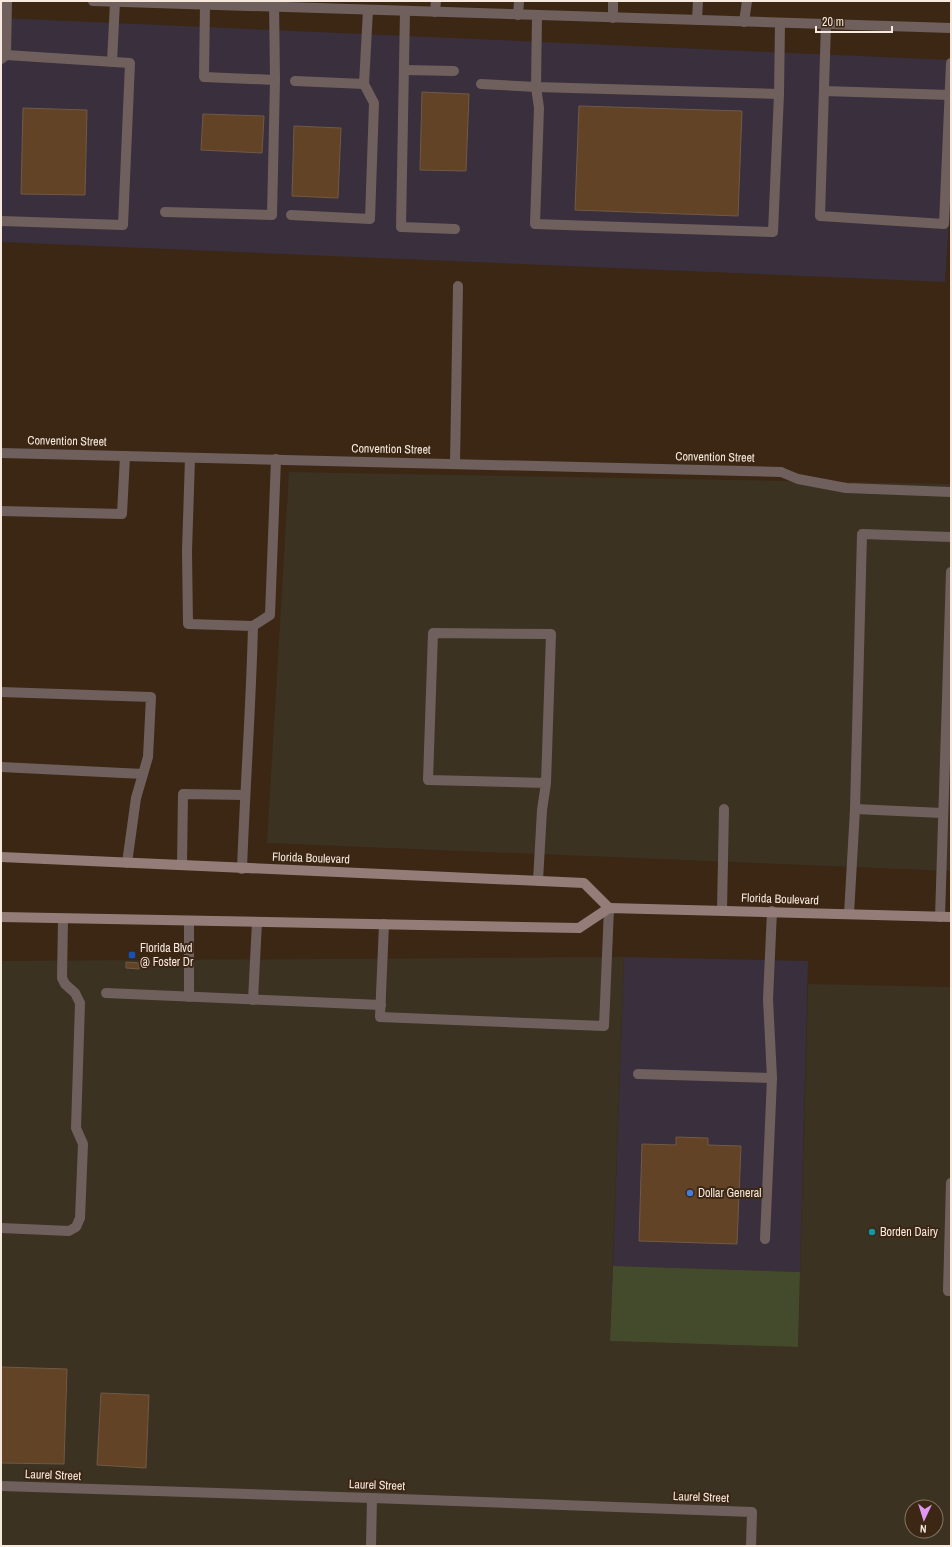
<svg xmlns="http://www.w3.org/2000/svg" width="952" height="1547" viewBox="0 0 952 1547" font-family="'Archivo Narrow',sans-serif">
  <style>
    .commercial { fill: #3a2f3d }
    .industrial { fill: #3b3221; fill-rule: evenodd }
    .green { fill: #444b2d }
    .building { fill: #624326; stroke: #705945 }
    .lines { fill: none; stroke-linecap: round; stroke-linejoin: round }
    .service { stroke: #6f605d; stroke-width: 10 }
    .minor { stroke: #6f605d; stroke-width: 10 }
    .tertiary { stroke: #6f605d; stroke-width: 10 }
    .secondary { stroke: #947d78; stroke-width: 10 }
    .transit-dot { fill: #1a4fb4; stroke: #3b2714; stroke-width: 1.5 }
    .shop-dot { fill: #3f7fe0; stroke: #3b2714; stroke-width: 1.5 }
    .culture-dot { fill: #0f9aa8; stroke: #3b2714; stroke-width: 1.5 }
    .labels { text-anchor: middle; stroke-width: 4; stroke-linejoin: round; paint-order: stroke }
    .street-label { font-size: 12px; fill: #f7e9de; stroke: #3b2714 }
    .poi-label { font-size: 12px; fill: #f7e9de; stroke: #3b2714; text-anchor: start }
  </style>
  <rect width="100%" height="100%" fill="#3b2714"/>
  <g class="commercial">
    <path d="M1 18 951 60V190L945 282 1 242Z"/>
    <path d="M624 957 808 961 800 1272 613 1266Z"/>
  </g>
  <g class="industrial">
    <path d="M289 472 951 484V871L267 843Z"/>
    <path d="M624 957 610 1341 798 1347 808 984 951 987V1546H1V961ZM912 1507H936V1531H912Z"/>
  </g>
  <path class="green" d="M613 1266 800 1272 798 1347 610 1341Z"/>
  <g class="building">
    <path d="M422 92 469 94 466 171 420 170Z"/>
    <path d="M579 106 742 111 738 216 575 210Z"/>
    <path d="M23 108 87 110 85 195 21 194Z"/>
    <path d="M203 114 264 116 262 153 201 150Z"/>
    <path d="M294 126 341 128 338 198 292 196Z"/>
    <path d="M126 962 139 963V969L126 968Z"/>
    <path d="M676 1137 708 1138V1145L741 1146 737 1244 639 1241 642 1144 676 1145Z"/>
    <path d="M1 1367 67 1369 64 1464 1 1463Z"/>
    <path d="M101 1393 149 1395 146 1468 97 1465Z"/>
  </g>
  <g class="lines">
    <g class="service">
      <path d="M205 5 204 77 275 80 274 1"/>
      <path d="M405 11 401 227 455 229"/>
      <path d="M435 12 436 1"/>
      <path d="M518 15 519 1"/>
      <path d="M537 15 536 87 539 108 535 224 773 232 779 94 780 23"/>
      <path d="M613 18V1"/>
      <path d="M697 20 698 1"/>
      <path d="M744 22 747 1"/>
      <path d="M826 24 820 216 944 224 951 63"/>
      <path d="M6 55 7 1"/>
      <path d="M1 59 6 55 130 63 123 225 1 221"/>
      <path d="M112 62 115 2"/>
      <path d="M404 70 454 71"/>
      <path d="M295 81 364 84 368 10"/>
      <path d="M481 84 536 87 779 94"/>
      <path d="M824 91 950 95"/>
      <path d="M165 212 272 215 275 80"/>
      <path d="M291 215 370 219 374 103 364 84"/>
      <path d="M190 458 187 551 188 624 253 626C251 707 245 788 242 869"/>
      <path d="M455 464 458 286"/>
      <path d="M781 472 798 479 846 488 951 492"/>
      <path d="M1 511 122 514 125 456"/>
      <path d="M253 626 270 615 276 459"/>
      <path d="M1 692 151 697 148 757 136 798 127 863"/>
      <path d="M1 767 143 774"/>
      <path d="M855 809 862 534 951 537"/>
      <path d="M182 865 183 794 245 795"/>
      <path d="M538 881 542 810 546 783 551 634 433 633 428 780 546 783"/>
      <path d="M722 910 724 809"/>
      <path d="M849 914 855 809 942 813"/>
      <path d="M940 917 951 572"/>
      <path d="M189 921V997"/>
      <path d="M384 924 380 1017 604 1026 609 908"/>
      <path d="M106 993 381 1005"/>
      <path d="M253 1000 257 922"/>
      <path d="M638 1074 772 1078"/>
      <path d="M951 1183 948 1291H951"/>
      <path d="M1 1228 69 1231 76 1227 80 1218 83 1144 76 1128 80 1003 75 993 65 984 62 978 63 919"/>
      <path d="M765 1239 772 1078 768 999 772 911"/>
    </g>
    <g class="minor">
      <path d="M1 453 781 472"/>
      <path d="M1 1486 372 1498 752 1512 751 1546"/>
      <path d="M371 1546 372 1498"/>
    </g>
    <path class="tertiary" d="M93 1 951 28"/>
    <g class="secondary">
      <path d="M1 857 584 883 609 908"/>
      <path d="M1 917 579 928 609 908 951 917"/>
    </g>
  </g>
  <rect class="transit-dot" x="128" y="951" width="8" height="8" rx="2"/>
  <circle class="shop-dot" cx="690" cy="1193" r="4"/>
  <circle class="culture-dot" cx="872" cy="1232" r="4"/>
  <g class="labels">
    <g class="street-label">
      <text transform="translate(67 441) rotate(1)" y="4">Convention Street</text>
      <text transform="translate(391 449) rotate(1)" y="4">Convention Street</text>
      <text transform="translate(715 457) rotate(1)" y="4">Convention Street</text>
      <text transform="translate(311 858) rotate(2)" y="4">Florida Boulevard</text>
      <text transform="translate(780 899) rotate(2)" y="4">Florida Boulevard</text>
      <text transform="translate(53 1475) rotate(2)" y="4">Laurel Street</text>
      <text transform="translate(377 1485) rotate(2)" y="4">Laurel Street</text>
      <text transform="translate(701 1497) rotate(2)" y="4">Laurel Street</text>
    </g>
    <g class="poi-label">
      <text x="140" y="952">Florida Blvd<tspan x="140" dy="14">@ Foster Dr</tspan></text>
      <text x="698" y="1197">Dollar General</text>
      <text x="880" y="1236">Borden Dairy</text>
    </g>
  </g>
  <rect width="952" height="1547" fill="none" stroke="#f7e9de" stroke-width="4"/>
  <g transform="translate(924 1519) rotate(184)"><circle r="19" fill="#3b2714" stroke="#867565"/>
  <path d="M0-3L7 15L0 10L-7 15Z" fill="#df98f1"/>
  <text y="-6" font-size="11" font-weight="bold" text-anchor="middle" fill="#f7e9de">N</text>
  </g>
  <path d="M816 26v6h76v-6" fill="none" stroke="#f7e9de" stroke-width="2"/>
  <text x="822" y="26" font-size="12" fill="#f7e9de" stroke="#3b2714" stroke-width="3" paint-order="stroke">20 m</text>
</svg>
